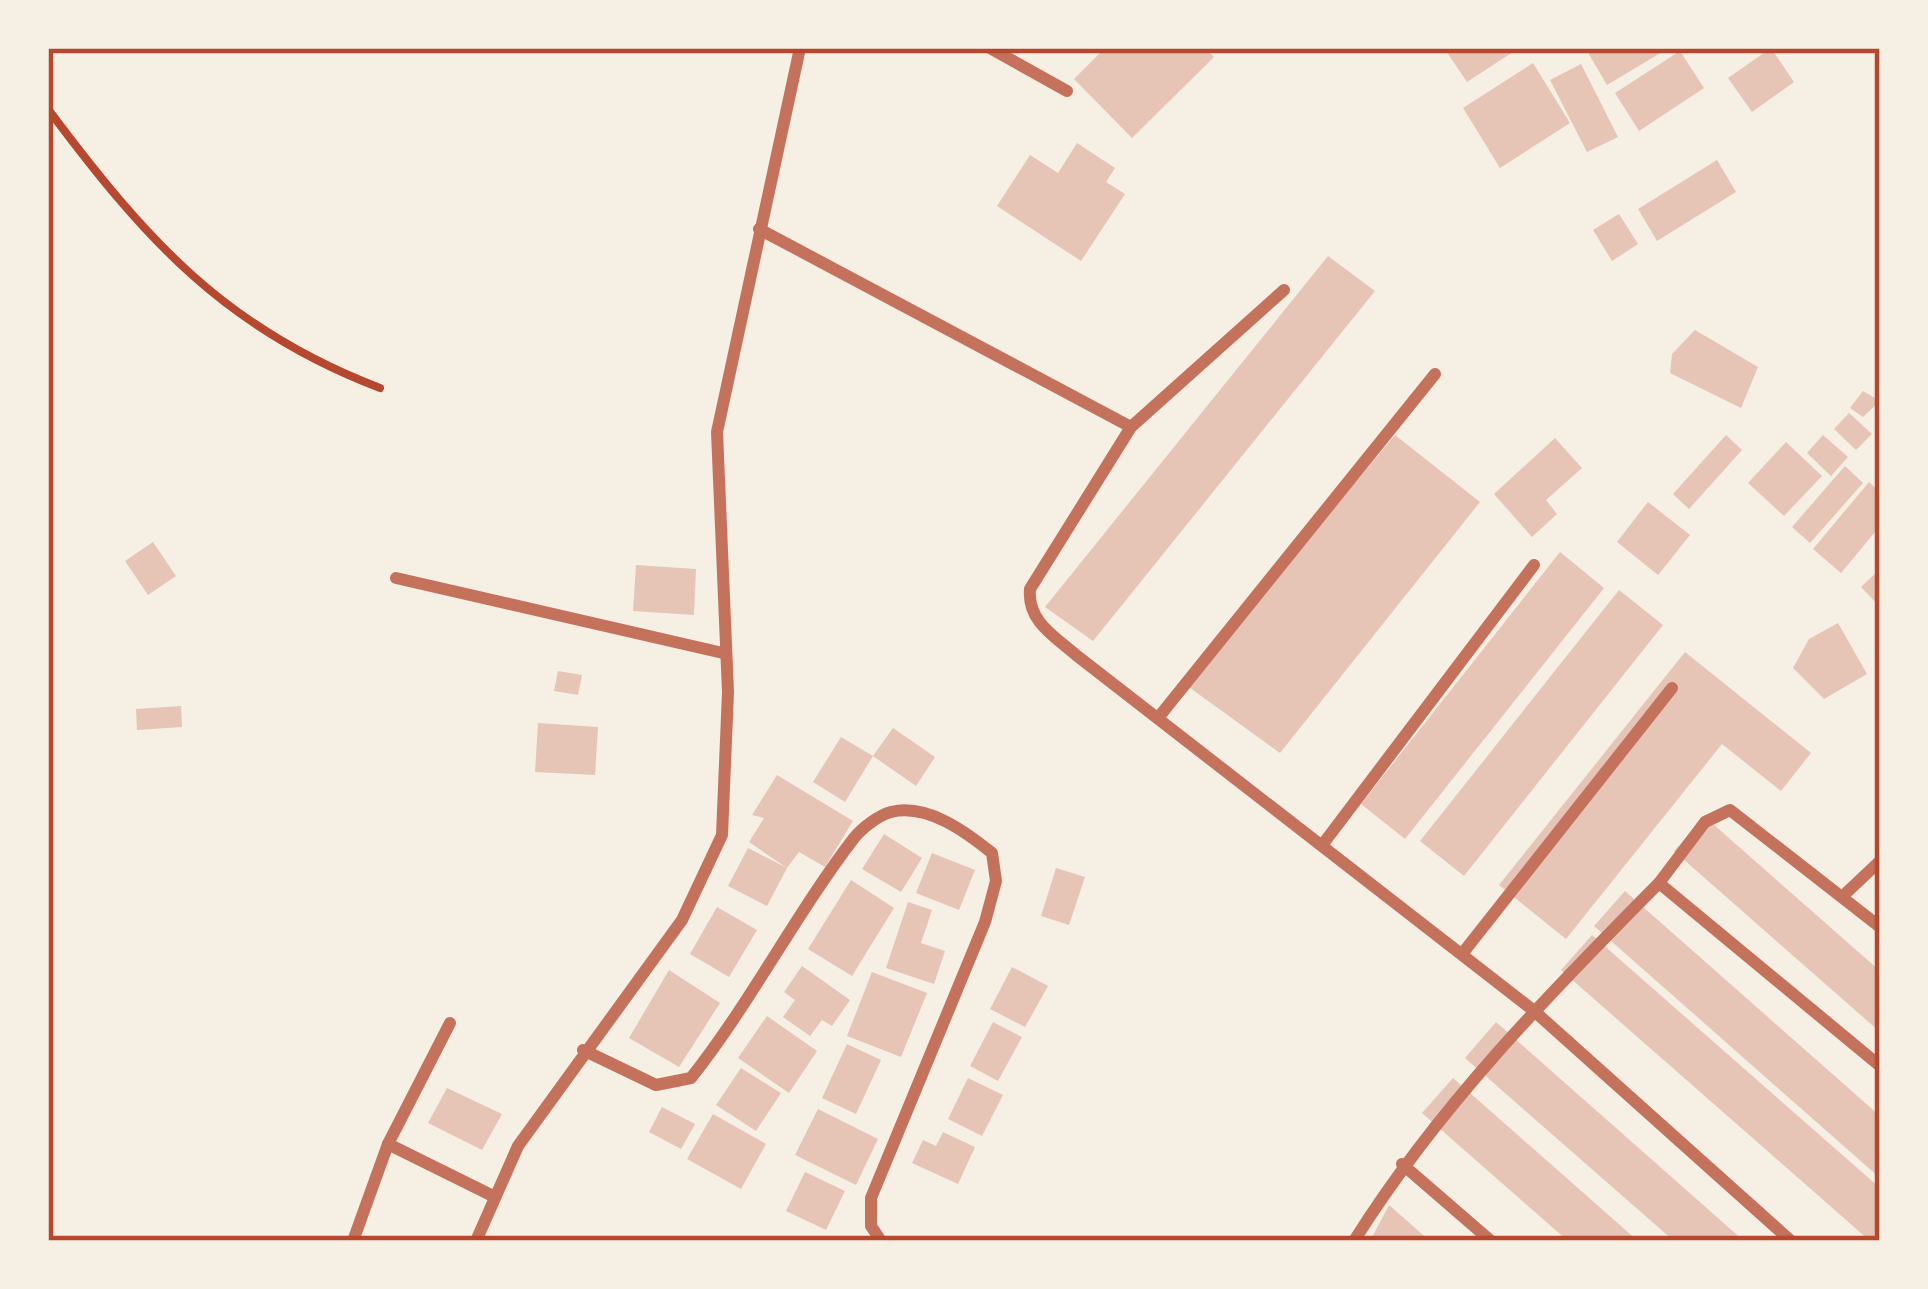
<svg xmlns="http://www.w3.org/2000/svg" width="1928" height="1289" viewBox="0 0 1928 1289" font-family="Montserrat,sans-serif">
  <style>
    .building { fill: #e6c5b7 }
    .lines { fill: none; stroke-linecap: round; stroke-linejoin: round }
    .path { stroke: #b5482f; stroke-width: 8 }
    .minor { stroke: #c5725c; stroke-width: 12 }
    .neatline { fill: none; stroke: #b5482f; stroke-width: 4.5 }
  </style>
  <rect width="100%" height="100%" fill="#f6efe4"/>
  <g class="building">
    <path d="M1105 48H1205L1214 57 1132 138 1074 79Z"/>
    <path d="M1444 48H1519L1467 82Z"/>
    <path d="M1592 48H1659L1662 52 1607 85 1587 51Z"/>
    <path d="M1771 48 1794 82 1752 112 1728 78Z"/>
    <path d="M1680 51 1704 88 1639 131 1615 93Z"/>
    <path d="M1533 63 1570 123 1500 168 1463 108Z"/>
    <path d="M1581 64 1618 137 1587 152 1550 80Z"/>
    <path d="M1077 143 1115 168 1106 182 1125 194 1081 261 997 206 1030 155 1058 173Z"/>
    <path d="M1717 160 1736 192 1657 241 1638 209Z"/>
    <path d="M1619 214 1638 244 1612 261 1593 230Z"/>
    <path d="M1328 256 1375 291 1093 641 1045 607Z"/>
    <path d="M1695 330 1758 367 1741 408 1670 373 1672 354Z"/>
    <path d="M1863 391 1880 401 1863 417 1850 408Z"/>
    <path d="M1849 413 1872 434 1856 450 1834 429Z"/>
    <path d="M1395 435 1480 502 1280 753 1186 685Z"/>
    <path d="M1726 435 1742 450 1689 509 1673 494Z"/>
    <path d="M1823 435 1848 457 1831 476 1807 453Z"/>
    <path d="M1555 438 1582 468 1546 500 1557 514 1532 537 1494 494Z"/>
    <path d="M1786 442 1822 476 1784 516 1748 483Z"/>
    <path d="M1845 466 1863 483 1810 543 1792 527Z"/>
    <path d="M1869 482 1880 492V526L1841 573 1813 549Z"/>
    <path d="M1648 502 1690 535 1658 575 1617 542Z"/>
    <path d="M153 542 176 576 148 595 125 561Z"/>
    <path d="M1560 552 1604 588 1405 839 1361 804Z"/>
    <path d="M636 565 696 569 694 615 633 611Z"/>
    <path d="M1880 569V607L1861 587Z"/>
    <path d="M1619 590 1663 625 1464 876 1420 841Z"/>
    <path d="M1838 623 1867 674 1824 699 1793 668 1809 639Z"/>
    <path d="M1685 652 1811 753 1781 791 1722 744 1566 939 1499 885Z"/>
    <path d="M558 671 582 675 578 695 554 691Z"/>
    <path d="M181 706 182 727 137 730 136 709Z"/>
    <path d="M538 723 598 727 595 775 535 772Z"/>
    <path d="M893 728 935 757 916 786 873 756Z"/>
    <path d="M841 737 873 756 845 802 813 782Z"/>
    <path d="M777 775 853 821 825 867 799 852 787 868 749 842 764 818 752 815Z"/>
    <path d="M1705 817 1880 971V1032L1674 851Z"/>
    <path d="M884 834 922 858 901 892 862 869Z"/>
    <path d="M748 848 787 868 767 906 728 886Z"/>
    <path d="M932 853 975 870 959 910 916 893Z"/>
    <path d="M1056 868 1085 877 1069 925 1041 916Z"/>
    <path d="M851 880 894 908 852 976 808 949Z"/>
    <path d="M1625 891 1880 1116V1178L1594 926Z"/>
    <path d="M908 902 932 910 921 943 945 951 934 984 886 968Z"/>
    <path d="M717 907 757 930 729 977 690 954Z"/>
    <path d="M1592 935 1880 1188V1241H1870L1561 970Z"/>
    <path d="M802 966 850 1000 832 1026 822 1020 810 1036 783 1017 795 1000 784 992Z"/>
    <path d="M1012 967 1048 986 1025 1027 990 1009Z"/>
    <path d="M669 970 720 1003 679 1067 629 1038Z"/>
    <path d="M872 972 927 993 901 1057 847 1036Z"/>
    <path d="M767 1016 817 1051 789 1093 738 1058Z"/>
    <path d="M993 1022 1022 1037 998 1081 970 1066Z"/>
    <path d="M1496 1022 1744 1241H1674L1465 1058Z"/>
    <path d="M847 1044 881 1060 856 1114 822 1098Z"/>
    <path d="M741 1068 781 1093 756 1131 716 1105Z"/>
    <path d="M968 1078 1003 1095 982 1136 948 1119Z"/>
    <path d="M1453 1078 1638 1241H1568L1422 1113Z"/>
    <path d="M447 1088 502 1114 482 1150 428 1123Z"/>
    <path d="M662 1107 695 1124 681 1149 649 1132Z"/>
    <path d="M818 1109 878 1139 856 1185 795 1155Z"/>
    <path d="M713 1114 766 1144 741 1189 687 1159Z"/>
    <path d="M943 1132 975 1147 958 1184 912 1163 923 1140 936 1146Z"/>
    <path d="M805 1172 845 1191 826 1230 786 1211Z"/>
    <path d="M1389 1205 1430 1241H1370Z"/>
  </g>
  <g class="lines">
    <path class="path" d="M48 109C145 239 225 329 380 388"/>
    <g class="minor">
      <path d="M990 48 1067 91"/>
      <path d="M759 229 1131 427"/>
      <path d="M1284 290 1131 427 1030 589C1027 621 1054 636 1076 655L1533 1010 1791 1241"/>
      <path d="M396 578 723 653"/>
      <path d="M1158 718 1435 374"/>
      <path d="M1323 844 1534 565"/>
      <path d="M1659 883 1705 822 1730 810 1880 927"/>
      <path d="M1844 895 1880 861"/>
      <path d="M1462 954 1672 688"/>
      <path d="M583 1050 656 1085 691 1078C751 1002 795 915 854 838 862 828 879 815 891 812 927 803 966 832 992 853L996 881 985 922 871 1198V1226L881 1241"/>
      <path d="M388 1144 493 1196"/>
      <path d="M1402 1164 1491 1241"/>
      <path d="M353 1241 388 1144 450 1023"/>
      <path d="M476 1241 518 1146 682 920 722 835 728 692 717 432 800 48"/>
      <path d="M1354 1241C1438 1107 1548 995 1659 883L1880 1066"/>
    </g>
  </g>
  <rect width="1928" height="1289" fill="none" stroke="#f6efe4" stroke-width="102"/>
  <rect x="51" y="51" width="1826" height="1187" class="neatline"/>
</svg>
